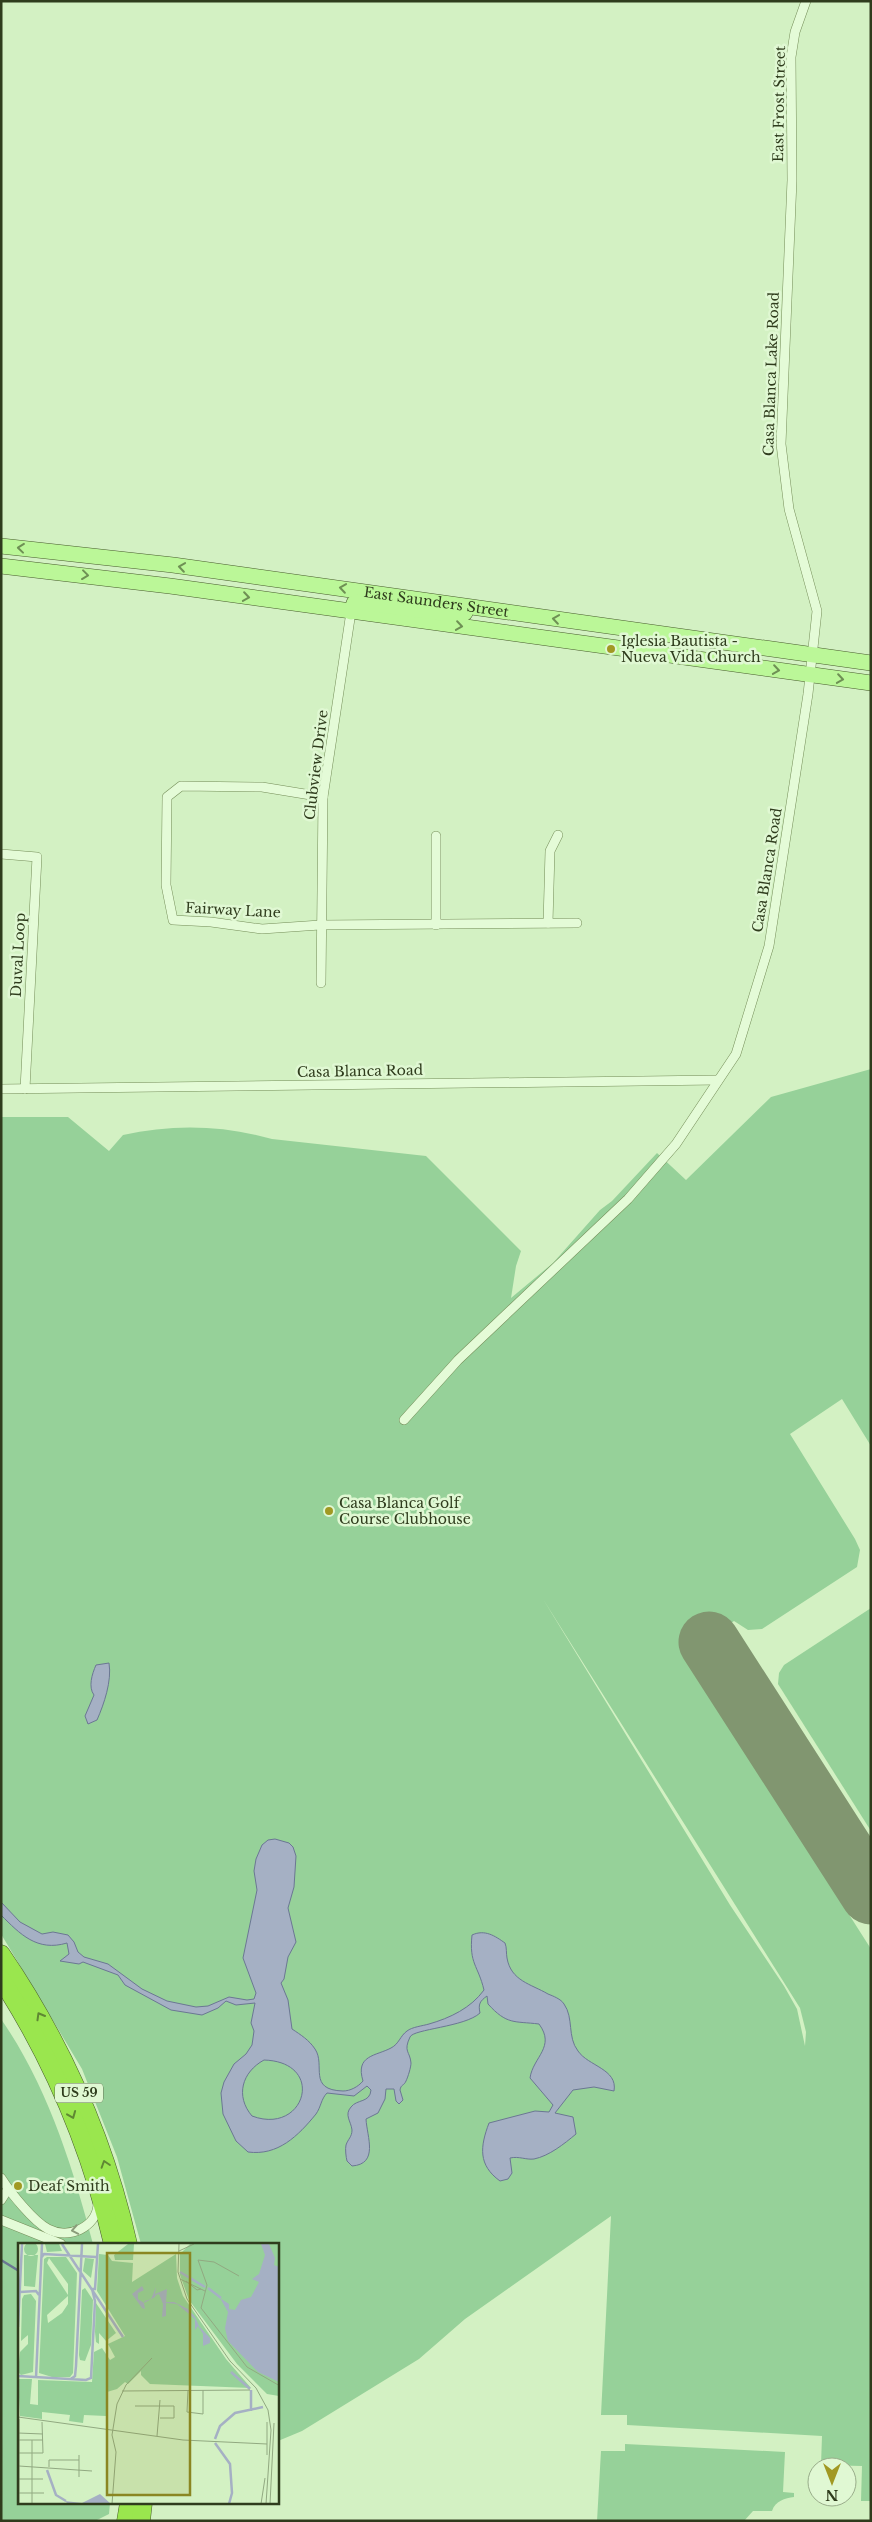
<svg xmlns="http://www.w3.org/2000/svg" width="872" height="2522" viewBox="0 0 872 2522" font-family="'Libre Baskerville',serif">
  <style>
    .green { fill: #96d199; fill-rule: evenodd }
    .water { fill: #a5b0c4; stroke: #6b7793; fill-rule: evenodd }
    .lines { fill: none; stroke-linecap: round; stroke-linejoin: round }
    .stream { stroke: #6b7793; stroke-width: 2.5 }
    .runway { stroke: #819670; stroke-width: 61 }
    .minor-casing { stroke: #748d58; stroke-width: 10 }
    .primary-casing { stroke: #485b2d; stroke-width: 16 }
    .motorway-casing { stroke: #485b2d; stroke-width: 19 }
    .minor { stroke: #e4fbd7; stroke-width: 9 }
    .primary { stroke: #bbf798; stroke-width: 15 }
    .motorway { stroke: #9ae64e; stroke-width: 18 }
    .oneway { stroke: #6e9054 }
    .oneway2 { stroke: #5f8833 }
    .oneway3 { stroke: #8a9c7a }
    .poi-dot { fill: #a19923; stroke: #e0f8d3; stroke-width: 2 }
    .labels { text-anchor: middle; stroke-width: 5; stroke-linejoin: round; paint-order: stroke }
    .shield { fill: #e0f8d3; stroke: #647454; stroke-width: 1 }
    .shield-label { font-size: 12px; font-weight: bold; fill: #2f3c1d }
    .street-label { font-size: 14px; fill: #2f3c1d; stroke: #e0f8d3 }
    .poi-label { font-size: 14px; fill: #2f3c1d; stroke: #e0f8d3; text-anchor: start }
    .inset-river { fill: none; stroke: #a5b0c4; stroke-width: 2.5 }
    .inset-road { fill: none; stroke: #91a981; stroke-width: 1 }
    .view { fill: #8a8622; fill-opacity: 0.15; stroke: #8a8622; stroke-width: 2.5 }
    .inset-edge { fill: none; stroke: #2f3c1d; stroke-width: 2.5 }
  </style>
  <rect width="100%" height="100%" fill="#d3f1c3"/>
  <g class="green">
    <path d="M871 1069V1446L842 1399 790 1434 855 1539 860 1550 857 1567 762 1629 748 1630 734 1621 683 1654 871 1949V2501H861L862 2466 821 2465 822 2436 627 2425V2415H601L611 2216 465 2319 419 2359 302 2431 278 2441V2244H141L117 2157 82 2069 1 1934V1117H68L109 1151 123 1135C172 1124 223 1125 272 1139L426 1156 521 1251 516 1266 511 1298 553 1263 600 1210 612 1201 657 1153 686 1180 771 1097ZM543 1599 800 2008 806 2032 805 2046 797 2009 784 1986 730 1905Z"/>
    <path d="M871 1608V1831L778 1684 779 1673 784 1665Z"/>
    <path d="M1 2019C47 2085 73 2167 93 2244H19V2503H110L109 2514 95 2521H1Z"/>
    <path d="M625 2444 785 2452 783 2492 794 2493V2497C785 2498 775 2501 772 2511H753L744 2521H597L601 2451H625Z"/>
  </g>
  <g class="water">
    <path d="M109 1663C112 1681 104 1704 97 1720L88 1724 85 1716 94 1695C88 1687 92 1674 96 1665Z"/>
    <path d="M275 1839 289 1843 293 1847 296 1856 294 1887 288 1908 296 1942 288 1957 284 1979 281 1983 288 2000 292 2029C301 2035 309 2040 315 2049 326 2065 307 2090 343 2091 350 2091 358 2087 363 2081 355 2055 376 2056 391 2048 399 2044 400 2036 407 2031 412 2027 422 2026 429 2024 450 2018 471 2008 484 1990 478 1965 469 1964 472 1935 485 1929 495 1936 505 1943 507 1948 506 1953 507 1958 511 1981 531 1984 548 1994 553 1996 561 1999 564 2004 574 2018 567 2037 578 2051 588 2066 618 2069 614 2091L594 2087 573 2090 555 2113 573 2117 576 2134C564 2144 549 2156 534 2159 526 2160 519 2156 510 2158L512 2173 508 2179 500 2181C478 2165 480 2147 489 2123L535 2111 549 2112 553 2105 530 2078C533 2057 556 2047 539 2024 514 2021 507 2025 488 2004L487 1996C480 2001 478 2004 480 2013 465 2027 413 2029 410 2037 403 2052 410 2051 411 2063 411 2067 408 2077 406 2081 404 2086 401 2084 400 2090L403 2100 399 2104 396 2101 394 2089H386L385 2099 378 2113 366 2119C367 2137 379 2164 352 2166L347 2161C346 2157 345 2149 346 2145 348 2139 352 2137 352 2130 351 2121 344 2115 351 2107 357 2099 370 2103 371 2090L367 2086 354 2096 327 2093C321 2099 321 2107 316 2114 298 2136 278 2156 248 2152L236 2141 223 2114 221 2093 224 2082 234 2064 246 2054 252 2045 254 2031 251 2023 255 2003 236 2005 226 2001 218 2008 202 2015 171 2010 125 1985 118 1975 83 1962 79 1964 60 1961 69 1954 67 1943C37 1952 20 1934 1 1915V1902L20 1922 42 1934 53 1932 68 1935 74 1942 78 1952 84 1957 108 1964 142 1989 167 2001 196 2007 208 2006 229 1997 247 2000 254 1999 256 1993 243 1958 257 1890 254 1871 256 1859 262 1845 268 1840ZM264 2060C327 2062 305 2136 252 2116 235 2096 242 2072 264 2060Z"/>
  </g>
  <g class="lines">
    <path class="stream" d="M1 2260 19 2271"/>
    <path class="runway" d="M709 1642 871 1894"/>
    <defs>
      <g id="minor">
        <path d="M323 797 262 787 181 786 167 797 166 885 173 920 211 922 262 929 320 925 577 923"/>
        <path d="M1 854 37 857 25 1089"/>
        <path d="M548 923 550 851 558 835"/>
        <path d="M436 925V836"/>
        <path d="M321 983 323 797 351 612"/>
        <path d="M1 1089 718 1080"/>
        <path d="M404 1420 458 1360 628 1199 676 1144 736 1054 769 946 808 694 817 611 789 509 781 444 792 180 791 57 795 32 806 1"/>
        <path d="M1 2178C10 2192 33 2221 48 2229 69 2240 96 2227 98 2205"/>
        <path d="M1 2200 8 2189"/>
        <path d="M1 2220 61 2244"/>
      </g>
      <g id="primary">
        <path id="s1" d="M1 546 173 565 871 663"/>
        <path d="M1 566 170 586 871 683"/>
        <path d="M351 612 354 603 358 602 442 613H465"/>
      </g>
      <g id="motorway">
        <path d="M1 1954C61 2042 105 2141 128 2244"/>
        <path d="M1 1979C54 2061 91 2150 113 2244"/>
        <path d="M126 2521 129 2503"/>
        <path d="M141 2521 143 2503"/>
      </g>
    </defs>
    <use href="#minor" class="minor-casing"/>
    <use href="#primary" class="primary-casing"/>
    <use href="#motorway" class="motorway-casing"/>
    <use href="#minor" class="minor"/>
    <use href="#primary" class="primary"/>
    <use href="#motorway" class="motorway"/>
  </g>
  <defs><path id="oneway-chevron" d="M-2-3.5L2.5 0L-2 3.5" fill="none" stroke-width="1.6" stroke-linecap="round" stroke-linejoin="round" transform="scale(1.25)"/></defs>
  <g class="oneway">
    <use href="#oneway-chevron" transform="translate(21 548) rotate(-174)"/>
    <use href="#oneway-chevron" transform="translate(182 567) rotate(-172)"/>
    <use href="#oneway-chevron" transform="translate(85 575) rotate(7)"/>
    <use href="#oneway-chevron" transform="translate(343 588) rotate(-172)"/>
    <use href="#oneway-chevron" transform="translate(246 597) rotate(8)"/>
    <use href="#oneway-chevron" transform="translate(556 619) rotate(-172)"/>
    <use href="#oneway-chevron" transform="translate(459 626) rotate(8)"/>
    <use href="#oneway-chevron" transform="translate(776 670) rotate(8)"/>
    <use href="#oneway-chevron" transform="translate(840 679) rotate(8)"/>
  </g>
  <g class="oneway2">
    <use href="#oneway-chevron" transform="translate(40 2016) rotate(-120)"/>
    <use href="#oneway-chevron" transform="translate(72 2115) rotate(68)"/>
    <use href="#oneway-chevron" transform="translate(105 2164) rotate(-108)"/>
  </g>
  <use class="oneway3" href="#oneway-chevron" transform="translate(75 2230) rotate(169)"/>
  <g class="poi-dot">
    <circle cx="611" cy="649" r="5"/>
    <circle cx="329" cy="1511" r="5"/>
    <circle cx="18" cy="2186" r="5"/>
  </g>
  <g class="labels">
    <rect class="shield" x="55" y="2083.5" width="48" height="19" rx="4"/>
    <g class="shield-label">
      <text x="79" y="2097">US 59</text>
    </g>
    <g class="street-label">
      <text transform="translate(779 104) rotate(-89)" y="5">East Frost Street</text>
      <text transform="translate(771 374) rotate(-88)" y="5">Casa Blanca Lake Road</text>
      <text dy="5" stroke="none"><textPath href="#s1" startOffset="439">East Saunders Street</textPath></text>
      <text transform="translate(316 765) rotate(-83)" y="5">Clubview Drive</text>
      <text transform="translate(767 870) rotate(-81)" y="5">Casa Blanca Road</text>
      <text transform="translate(233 910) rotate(3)" y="5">Fairway Lane</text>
      <text transform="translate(18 955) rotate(-87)" y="5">Duval Loop</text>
      <text transform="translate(360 1071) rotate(-1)" y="5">Casa Blanca Road</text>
    </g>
    <g class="poi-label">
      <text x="621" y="646">Iglesia Bautista -<tspan x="621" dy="16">Nueva Vida Church</tspan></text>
      <text x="339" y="1508">Casa Blanca Golf<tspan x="339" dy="16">Course Clubhouse</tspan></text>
      <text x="28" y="2191">Deaf Smith</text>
    </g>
  </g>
  <g transform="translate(18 2243)">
    <rect width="261" height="261" fill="#d3f1c3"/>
    <path d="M6 6a7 7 0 1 1 14 0a7 7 0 1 1-14 0ZM27 1H41L44 8 29 9ZM110 1H116L115 17H97L96 12ZM172 1H261V153L249 151 219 121 171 57 162 32V11ZM81 11 90 12 94 18 115 20 114 39 158 11 159 35 165 53 208 116 233 145 132 141 123 132V128L110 141 107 139 99 146 89 149 88 173 66 172 65 180 51 178 52 172 24 169V176L2 173 0 136H14L12 161 20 162V137L74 139 76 109 84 105 92 117 97 114 90 101 107 93 79 48ZM6 12H20L17 44 6 43ZM29 14H48L59 30 55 130 52 134H34L21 130 26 16ZM31 15 50 41V52L29 20ZM50 53V61L44 70 30 80 29 72ZM67 15 76 16 73 35 65 28ZM67 45 75 57 73 102 67 118 62 117 61 112 64 47ZM13 51 18 58 15 129 3 132 0 129 2 109 10 101V92L3 98 4 56 6 52ZM78 60 98 90 88 98 81 90V101L78 99 77 89Z" fill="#96d199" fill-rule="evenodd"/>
    <path d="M243 1H251L257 15 256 22 261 24V139L240 129 210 98 207 85 210 69 202 55 211 61V66L217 67 223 57 233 54 241 39 234 36 241 31 247 12ZM124 43 126 47 120 50V56L126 60 127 58 133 56 138 44 137 51 149 46 148 59H156L170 66 177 74 181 83 192 95V100L185 103V91L180 83 177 87V76L159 61 148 60V73L144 74 145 61 141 51 138 52 137 54 126 60 127 66 124 65 114 51ZM82 251 93 261H50L47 258 64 260Z" fill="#a5b0c4"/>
    <path class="inset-river" d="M44 1 105 94M23 15 26 11 78 14M162 29 187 44M190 45 203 55M2 49 18 48 21 52M0 84 4 1M58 123 64 1M213 129 232 146M0 133 68 137 73 135 77 58 74 46H77L80 1M18 135 24 1M53 136 57 133 58 123M233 168V147M197 196 202 183 217 170 245 164M197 200 212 221 214 250 211 261M29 227 38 252 48 258"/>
    <path class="inset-road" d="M161 1 160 29 169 56 212 118 238 145 250 167 253 187 248 261M161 8 176 1M221 33 196 19 180 17 189 42 183 65 229 124 262 143M162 36 187 48M168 38 179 47 183 46M170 147 169 169 185 171V147M104 148 232 147M117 163H156V175H142M0 174 165 197 249 201M0 190 25 191M139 193 142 157M1 197H25M0 210H25L24 179M61 212V234M249 212V179M1 223 74 228M31 224V217H61M1 236H25M1 250H26M1 261V176M14 261V197M94 261 98 209 94 192 99 161 108 142 134 115M243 261 247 235M252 261 256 180"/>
    <path class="view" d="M89 10H172V252H89Z"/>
    <rect width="261" height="261" class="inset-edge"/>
  </g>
  <rect width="872" height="2522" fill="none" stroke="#2f3c1d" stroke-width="5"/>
  <g transform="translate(832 2482) rotate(180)"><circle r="24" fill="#e0f8d3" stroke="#99ad8a"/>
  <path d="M0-4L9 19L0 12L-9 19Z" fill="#a19923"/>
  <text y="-8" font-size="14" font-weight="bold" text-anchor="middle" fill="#2f3c1d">N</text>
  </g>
</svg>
